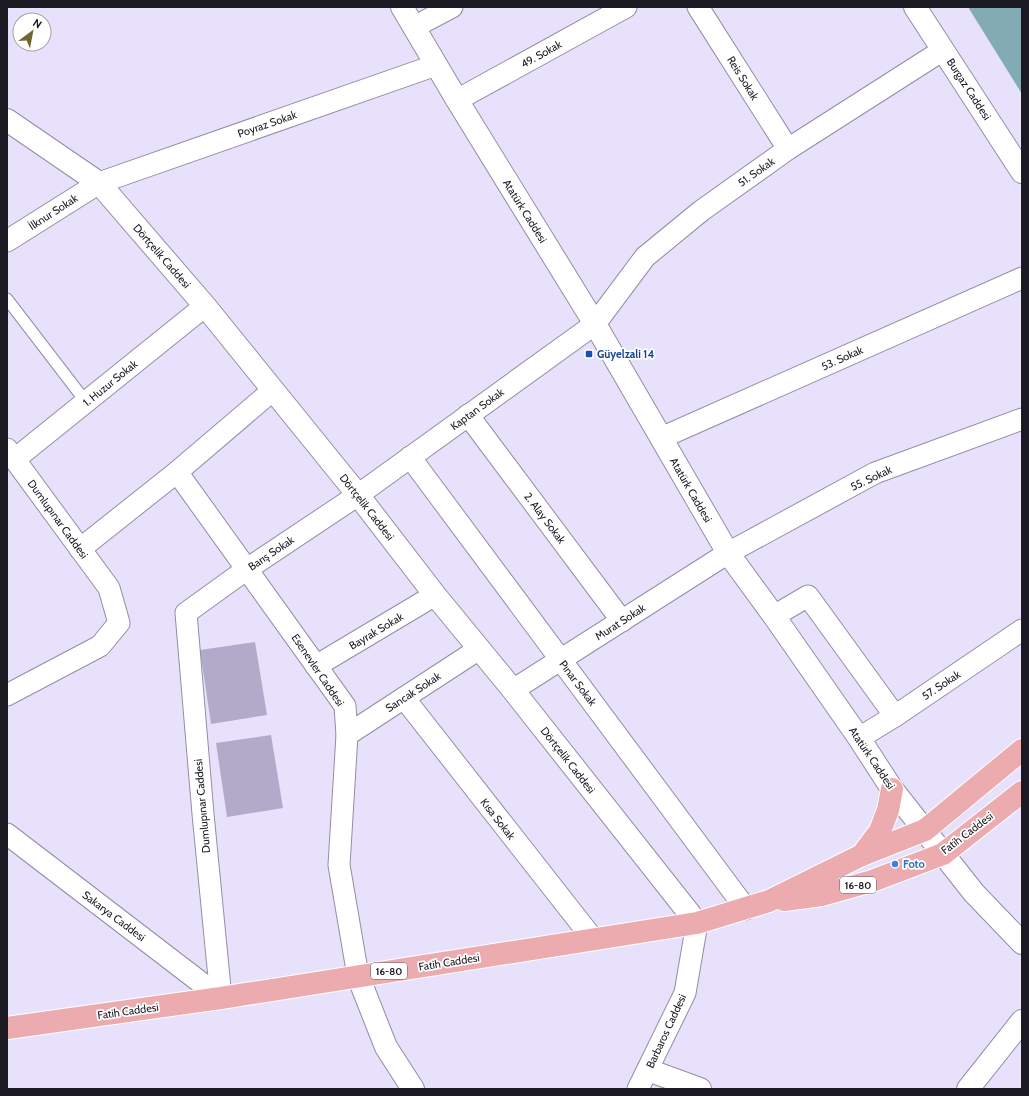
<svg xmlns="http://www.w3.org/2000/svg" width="1029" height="1096" viewBox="0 0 1029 1096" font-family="Cabin,sans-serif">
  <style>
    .water { fill: #83abb4 }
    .building { fill: #b2aac9 }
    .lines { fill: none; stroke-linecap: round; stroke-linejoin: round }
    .lane-casing { stroke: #938da5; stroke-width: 13 }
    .street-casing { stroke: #938da5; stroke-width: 23 }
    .secondary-casing { stroke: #938da5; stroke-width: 24 }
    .primary-casing { stroke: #fff; stroke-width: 24 }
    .lane { stroke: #fff; stroke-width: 11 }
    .street { stroke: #fff; stroke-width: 21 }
    .secondary { stroke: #fff; stroke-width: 22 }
    .primary { stroke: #ecacaf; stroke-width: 22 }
    .transit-dot { fill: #1a4fb4; stroke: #fff; stroke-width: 1.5 }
    .shop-dot { fill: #3f7fe0; stroke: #fff; stroke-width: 1.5 }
    .labels { text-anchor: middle; stroke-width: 3.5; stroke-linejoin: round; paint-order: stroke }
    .shield { fill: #fff; stroke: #5f5e64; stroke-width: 1 }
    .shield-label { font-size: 10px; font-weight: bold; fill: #1b1922 }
    .street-label { font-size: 11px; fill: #1b1922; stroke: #fff }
    .transit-label { font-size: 11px; font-weight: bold; fill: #164399; stroke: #fff; text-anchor: start }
    .shop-label { font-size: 11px; font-weight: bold; fill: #366cbe; stroke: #fff; text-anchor: start }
  </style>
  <rect width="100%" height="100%" fill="#e7e1fb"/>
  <path class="water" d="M968 7H1022V94Z"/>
  <g class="building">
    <path d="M255 642 267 715 211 724 200 650Z"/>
    <path d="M271 735 283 808 227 817 216 743Z"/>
  </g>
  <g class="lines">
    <defs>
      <path id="lane" d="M7 299 86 402"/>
      <g id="street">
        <path d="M698 7 788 149"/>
        <path d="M414 27 452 7"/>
        <path d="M457 100 626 7"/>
        <path d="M7 241 99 183 436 65"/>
        <path d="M468 415 622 621"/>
        <path d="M661 438 1022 278"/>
        <path d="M7 449 109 588 119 623 100 646 7 695"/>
        <path d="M410 457 746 909"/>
        <path d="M15 459 205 306"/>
        <path d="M177 472 345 706 347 735 339 865 358 976"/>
        <path d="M80 549 177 472 273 390"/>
        <path d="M774 616 808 596 895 716"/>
        <path d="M316 666 435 595"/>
        <path d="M513 690 728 553 875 473 1022 419"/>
        <path d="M404 698 593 939"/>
        <path d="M347 735 479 649"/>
        <path d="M859 738 895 716 1022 630"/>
        <path d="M7 834 221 998"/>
        <path d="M221 998 203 814 186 613 247 569 358 495 595 324 645 257 701 211 788 149 943 50"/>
        <path d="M638 1089 685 993 697 923"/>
      </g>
      <g id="secondary">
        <path d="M402 7 457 100 595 324 728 553 774 616 859 738 892 789 974 893 1022 943"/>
        <path d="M915 7 1022 172"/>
        <path d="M7 120 99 183 205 306 358 495 435 595 513 690 697 923"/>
        <path d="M358 976 386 1047 413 1089"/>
        <path d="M648 1070 700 1089"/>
        <path d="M968 1089 1022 1021"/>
      </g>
      <g id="primary">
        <path d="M862 855 925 830 1022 750"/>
        <path d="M784 900 822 895 872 881 943 854 1022 792"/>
        <path d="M7 1028 221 998 697 923 769 901 862 855 880 831 888 810 892 789"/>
      </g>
    </defs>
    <use href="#lane" class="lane-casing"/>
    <use href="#street" class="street-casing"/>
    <use href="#secondary" class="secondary-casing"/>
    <use href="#primary" class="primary-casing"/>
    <use href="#lane" class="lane"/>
    <use href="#street" class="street"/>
    <use href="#secondary" class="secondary"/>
    <use href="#primary" class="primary"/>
  </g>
  <rect class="transit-dot" x="585" y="350" width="8" height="8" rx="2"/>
  <circle class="shop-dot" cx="895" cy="864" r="4"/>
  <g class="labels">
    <g class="shield">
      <rect x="840" y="877" width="36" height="16" rx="3"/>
      <rect x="371" y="963" width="36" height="16" rx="3"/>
    </g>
    <g class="shield-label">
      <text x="858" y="889">16-80</text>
      <text x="389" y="975">16-80</text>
    </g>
    <g class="street-label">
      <text transform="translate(541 54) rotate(-29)" y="4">49. Sokak</text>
      <text transform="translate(743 78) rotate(58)" y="4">Reis Sokak</text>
      <text transform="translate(969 89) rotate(57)" y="4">Burgaz Caddesi</text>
      <text transform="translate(267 124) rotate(-19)" y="4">Poyraz Sokak</text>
      <text transform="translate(756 172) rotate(-35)" y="4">51. Sokak</text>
      <text transform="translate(525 211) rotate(58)" y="4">Atatürk Caddesi</text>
      <text transform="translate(53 212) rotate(-33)" y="4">İlknur Sokak</text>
      <text transform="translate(162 256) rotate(49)" y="4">Dörtçelik Caddesi</text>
      <text transform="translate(842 358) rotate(-24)" y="4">53. Sokak</text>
      <text transform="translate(110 383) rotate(-39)" y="4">1. Huzur Sokak</text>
      <text transform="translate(477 409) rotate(-36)" y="4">Kaptan Sokak</text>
      <text transform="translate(871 478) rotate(-25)" y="4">55. Sokak</text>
      <text transform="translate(691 490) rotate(60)" y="4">Atatürk Caddesi</text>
      <text transform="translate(367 507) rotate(52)" y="4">Dörtçelik Caddesi</text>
      <text transform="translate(545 518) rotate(53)" y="4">2. Alay Sokak</text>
      <text transform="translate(58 519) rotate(54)" y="4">Dumlupınar Caddesi</text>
      <text transform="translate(271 553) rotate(-34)" y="4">Barış Sokak</text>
      <text transform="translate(620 622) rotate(-33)" y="4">Murat Sokak</text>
      <text transform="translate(376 631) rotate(-31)" y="4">Bayrak Sokak</text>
      <text transform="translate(318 670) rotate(56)" y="4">Esenevler Caddesi</text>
      <text transform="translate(578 683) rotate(53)" y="4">Pınar Sokak</text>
      <text transform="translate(941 685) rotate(-34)" y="4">57. Sokak</text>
      <text transform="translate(413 692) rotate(-33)" y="4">Sancak Sokak</text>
      <text transform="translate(872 758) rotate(56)" y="4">Atatürk Caddesi</text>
      <text transform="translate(568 760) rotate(52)" y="4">Dörtçelik Caddesi</text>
      <text transform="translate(202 806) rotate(-95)" y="4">Dumlupınar Caddesi</text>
      <text transform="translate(498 819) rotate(52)" y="4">Kısa Sokak</text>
      <text transform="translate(967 833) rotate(-37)" y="4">Fatih Caddesi</text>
      <text transform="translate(114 916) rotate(37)" y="4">Sakarya Caddesi</text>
      <text transform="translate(449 962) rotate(-9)" y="4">Fatih Caddesi</text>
      <text transform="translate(128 1011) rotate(-8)" y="4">Fatih Caddesi</text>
      <text transform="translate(666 1031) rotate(-65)" y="4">Barbaros Caddesi</text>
    </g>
    <g class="transit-label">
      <text x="597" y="358">Güyelzali 14</text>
    </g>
    <g class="shop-label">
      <text x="903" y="868">Foto</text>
    </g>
  </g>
  <rect width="1029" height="1096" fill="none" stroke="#1b1922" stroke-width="16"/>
  <g transform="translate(32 32) rotate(32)"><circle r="19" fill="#ffffff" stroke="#a4a3a7"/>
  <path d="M0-3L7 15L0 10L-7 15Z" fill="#6f6532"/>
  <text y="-6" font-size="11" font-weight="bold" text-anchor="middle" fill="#1b1922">N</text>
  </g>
</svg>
